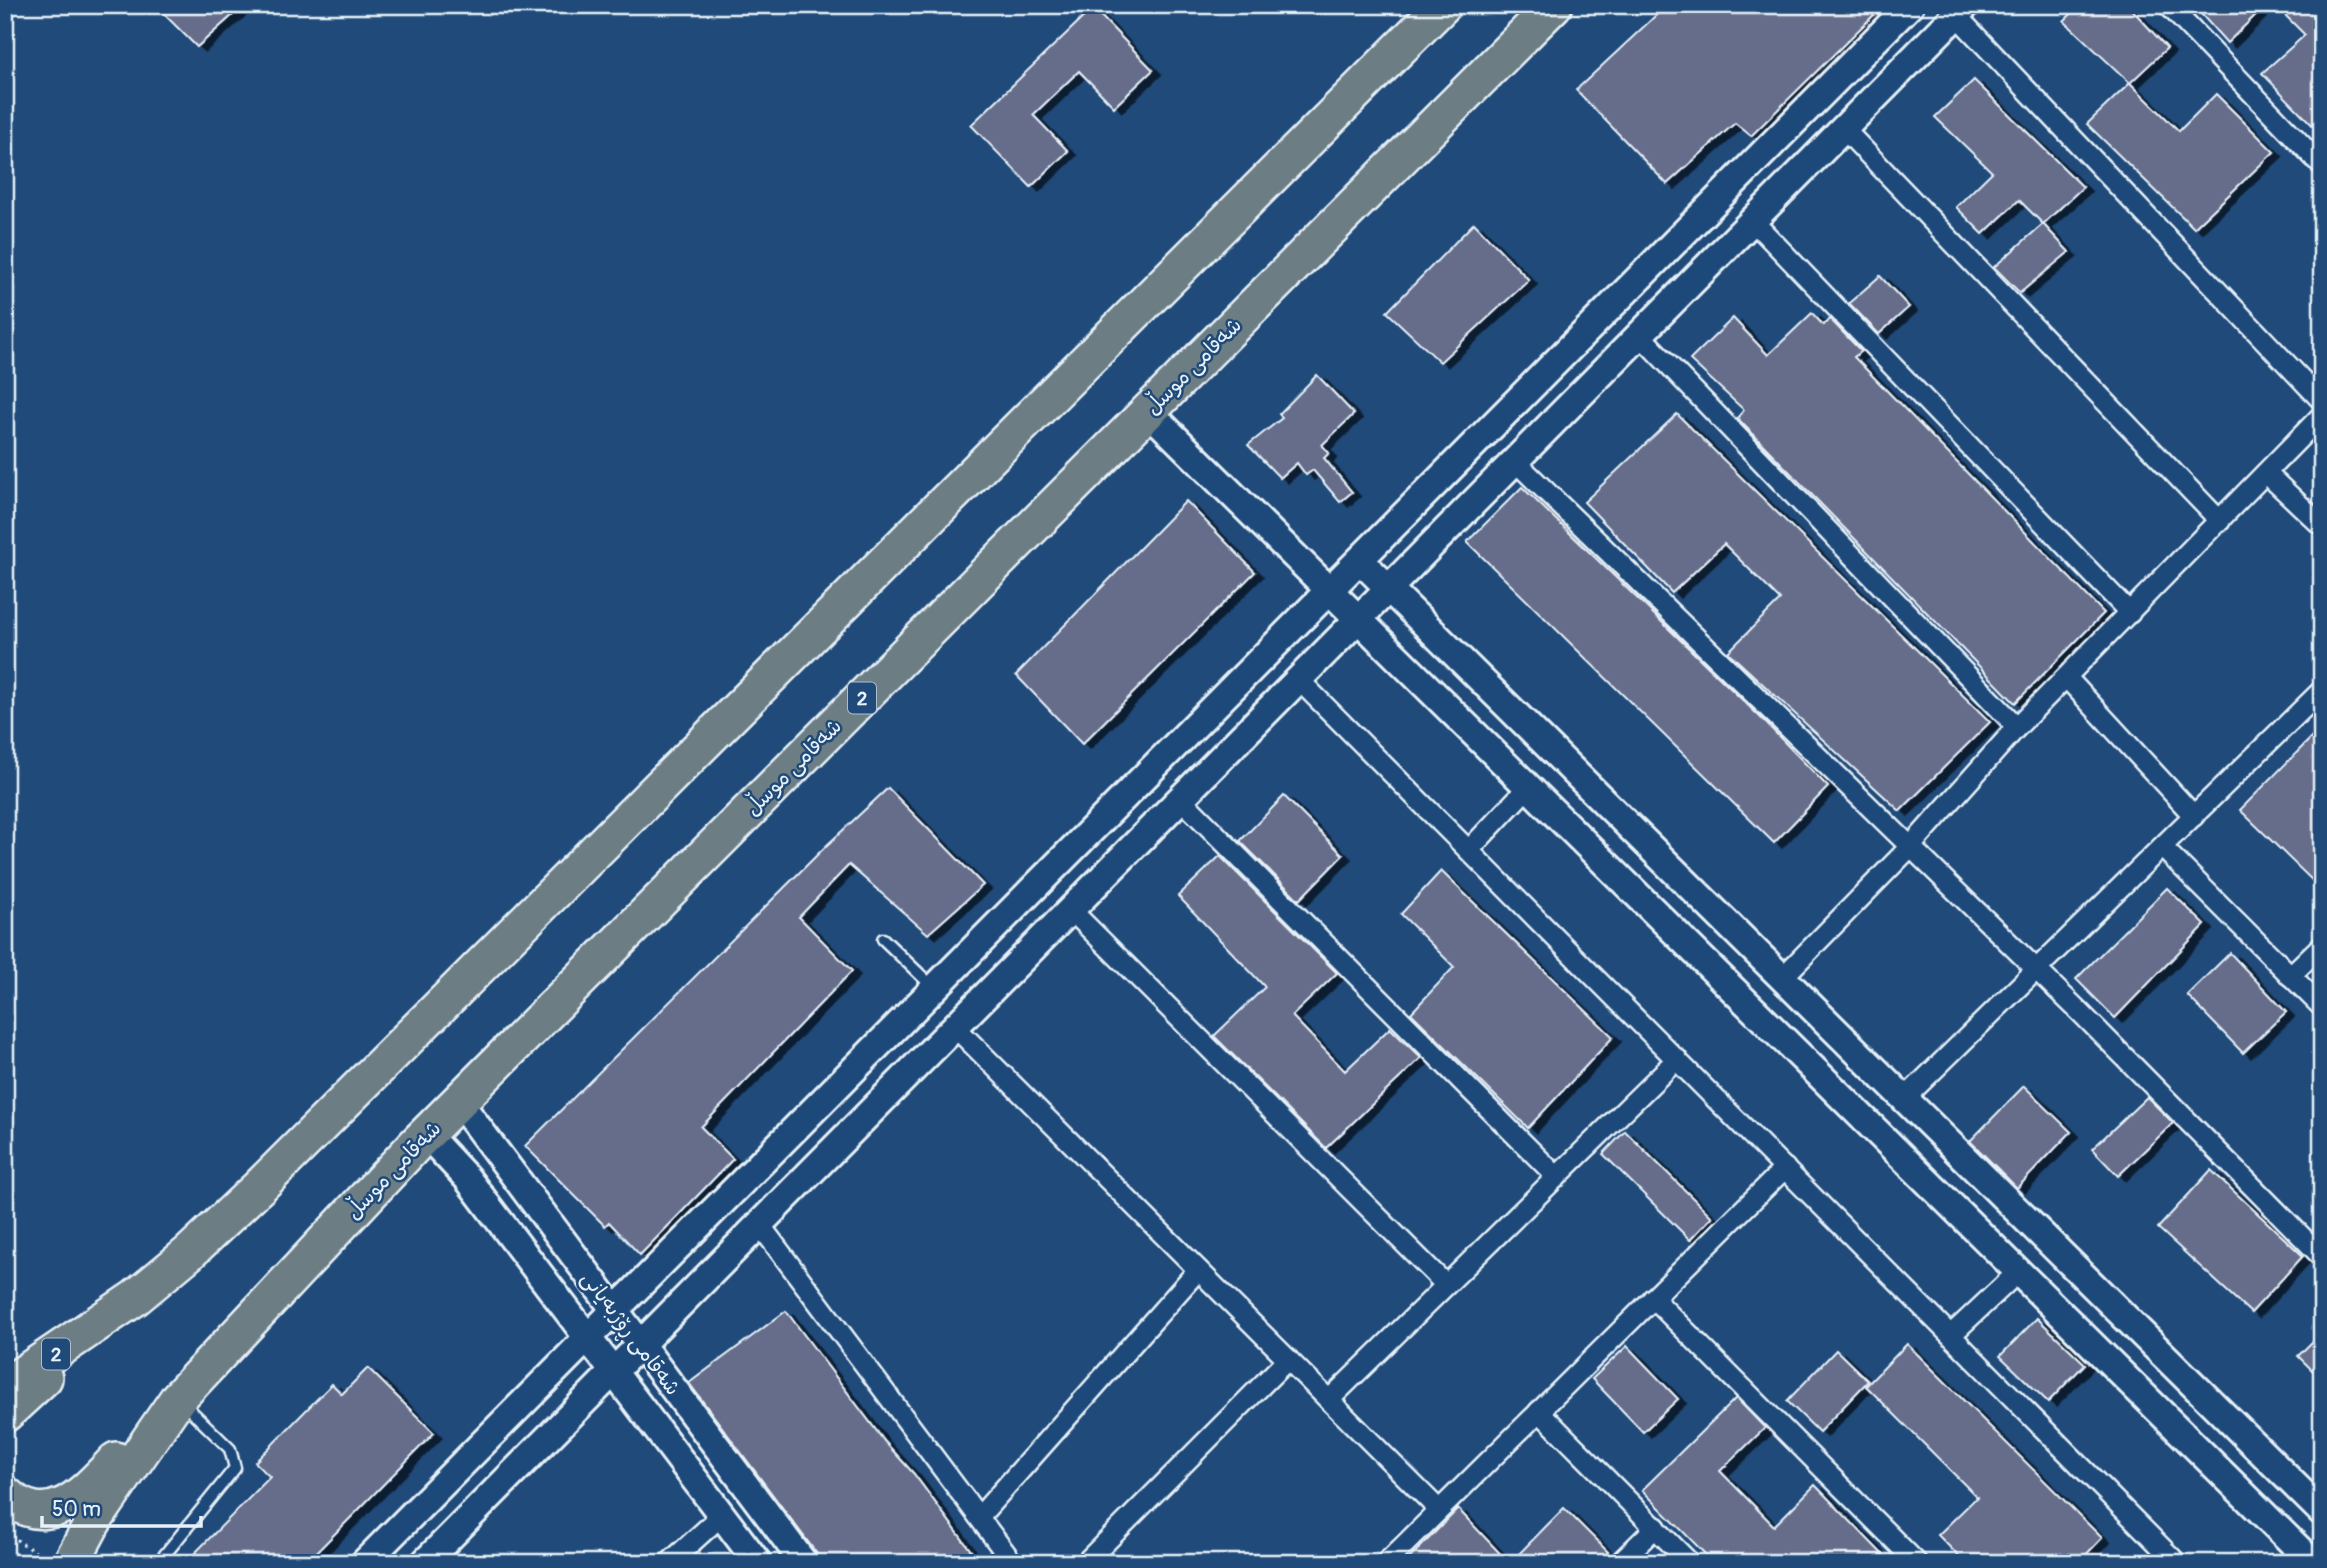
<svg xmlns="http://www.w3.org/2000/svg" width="2327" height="1568" viewBox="0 0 2327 1568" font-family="Pangolin,'Playpen Sans Arabic',sans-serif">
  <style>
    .building { fill: #666d8b; stroke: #e8f1f8; stroke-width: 2; filter: url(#shadow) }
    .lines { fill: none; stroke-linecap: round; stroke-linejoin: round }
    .lane-casing { stroke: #e8f1f8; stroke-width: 15 }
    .street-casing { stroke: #e8f1f8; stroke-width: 24 }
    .secondary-casing { stroke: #e8f1f8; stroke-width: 32 }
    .highway-casing { stroke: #e8f1f8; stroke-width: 40 }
    .path { stroke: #e8f1f8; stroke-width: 3.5; stroke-dasharray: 2 5; stroke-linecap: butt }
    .lane { stroke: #1f4a7a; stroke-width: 10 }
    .street { stroke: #1f4a7a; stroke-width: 19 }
    .secondary { stroke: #1f4a7a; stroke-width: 26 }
    .highway { stroke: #6c7e84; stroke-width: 35 }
    .labels { text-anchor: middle; stroke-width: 5; stroke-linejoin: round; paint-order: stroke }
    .shield { fill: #1f4a7a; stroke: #acbfd2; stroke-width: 2 }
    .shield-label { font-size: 19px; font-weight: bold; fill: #e8f1f8 }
    .street-label { font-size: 21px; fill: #e8f1f8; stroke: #1f4a7a }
  </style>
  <defs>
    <filter id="shadow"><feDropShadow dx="8" dy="4.5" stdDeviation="0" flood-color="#0009"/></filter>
  </defs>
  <rect width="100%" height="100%" fill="#1f4a7a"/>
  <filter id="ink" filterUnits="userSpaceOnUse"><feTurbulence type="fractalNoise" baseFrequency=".0143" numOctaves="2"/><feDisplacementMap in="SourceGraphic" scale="14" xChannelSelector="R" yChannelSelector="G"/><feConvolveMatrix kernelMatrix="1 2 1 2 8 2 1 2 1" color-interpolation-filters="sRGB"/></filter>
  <g filter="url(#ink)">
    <g class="building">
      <path d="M172 5H244L197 47 163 13Z"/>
      <path d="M1667 5H1884L1751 136 1735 123 1667 184 1576 90Z"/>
      <path d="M2080 5H2128L2167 48 2130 83 2064 21Z"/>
      <path d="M2193 5H2266L2227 43Z"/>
      <path d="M2275 5H2322V135L2262 73 2305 35Z"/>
      <path d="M1093 8 1153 70 1114 107 1079 71 1033 115 1068 151 1031 187 971 125Z"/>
      <path d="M1974 80 2083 187 2043 224 2019 200 1983 234 1956 207 1992 172 1935 117Z"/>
      <path d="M2130 83 2179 131 2216 94 2274 152 2194 228 2087 124Z"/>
      <path d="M1474 223 1529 280 1440 362 1387 312Z"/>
      <path d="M2043 224 2069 252 2020 293 1994 267Z"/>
      <path d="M1880 276 1909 307 1879 334 1849 303Z"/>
      <path d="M1812 313 1823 325 1830 319 1861 351 1854 357 2104 613 2015 703 1737 418 1744 410 1690 360 1733 318 1768 355Z"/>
      <path d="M1317 375 1354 414 1322 445 1329 453 1324 458 1352 492 1340 502 1313 470 1306 475 1297 463 1280 478 1248 445 1282 418 1279 414Z"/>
      <path d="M1677 414 1990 722 1900 811 1728 652 1780 600 1724 544 1672 593 1584 502Z"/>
      <path d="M1522 487 1759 716 1828 787 1774 843 1467 542Z"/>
      <path d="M1186 501 1255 572 1082 744 1016 675Z"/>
      <path d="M2322 727V890L2240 810Z"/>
      <path d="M888 788 983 885 928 934 849 865 799 917 852 971 701 1127 733 1159 640 1255 609 1222 605 1226 525 1146 825 847Z"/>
      <path d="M1284 796 1343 855 1299 900 1240 841Z"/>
      <path d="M1220 856 1337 973 1292 1016 1345 1071 1390 1028 1421 1058 1326 1148 1214 1036 1265 987 1178 896Z"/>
      <path d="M1441 871 1613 1037 1528 1128 1411 1013 1454 967 1401 914Z"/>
      <path d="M2167 888 2205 925 2115 1018 2076 979Z"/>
      <path d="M2230 953 2286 1012 2243 1053 2187 995Z"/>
      <path d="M2024 1086 2071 1132 2017 1188 1970 1141Z"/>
      <path d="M2147 1097 2173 1123 2118 1176 2092 1149Z"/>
      <path d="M1625 1131 1712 1217 1690 1240 1603 1154Z"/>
      <path d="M2211 1170 2303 1256 2251 1313 2158 1228Z"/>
      <path d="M786 1311 885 1442 914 1474 980 1563H819L817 1554 689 1383Z"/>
      <path d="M2037 1318 2085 1364 2048 1402 2000 1356Z"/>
      <path d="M2322 1332V1380L2298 1356Z"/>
      <path d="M1907 1344 2102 1538 2078 1563H2043L2033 1553 2024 1563H1965L1938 1535 1977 1497 1866 1386Z"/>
      <path d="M1627 1346 1678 1399 1643 1432 1592 1379Z"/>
      <path d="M1836 1350 1868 1381 1819 1432 1787 1401Z"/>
      <path d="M368 1368 434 1433 306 1563H185L270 1477 255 1462 332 1384 342 1394Z"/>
      <path d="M1736 1398 1765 1428 1720 1471 1774 1526 1815 1485 1891 1563H1714L1642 1490Z"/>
      <path d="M1564 1508 1608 1552 1598 1563H1510Z"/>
      <path d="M1458 1509 1509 1563H1405L1446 1521Z"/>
    </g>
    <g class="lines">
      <defs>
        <g id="lane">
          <path d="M883 939 933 987"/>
          <path d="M158 1563 235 1468 230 1449 183 1403"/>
        </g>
        <g id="street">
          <path d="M2168 5 2322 166"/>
          <path d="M1956 15 2322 401"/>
          <path d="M1844 129 2220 521"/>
          <path d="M1753 221 2130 613"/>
          <path d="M1640 335 2017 727"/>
          <path d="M1515 461 2080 1012 2322 1257"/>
          <path d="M2266 473 2322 526"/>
          <path d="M2067 678 2194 816"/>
          <path d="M1299 680 2177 1563"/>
          <path d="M1181 799 1557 1177"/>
          <path d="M2162 847 2322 1007"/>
          <path d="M1469 850 1529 786"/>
          <path d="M1071 910 1446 1285"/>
          <path d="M2290 976 2322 945"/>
          <path d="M1782 978 1910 847 2017 727 2322 415"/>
          <path d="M955 1027 1439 1510"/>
          <path d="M1904 1099 2322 690"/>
          <path d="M760 1225 1013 1563"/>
          <path d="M1653 1298 1917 1563"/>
          <path d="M1951 1335 2019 1271"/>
          <path d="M1329 1400 1677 1059"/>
          <path d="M1539 1411 1690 1563"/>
          <path d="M979 1517 1198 1270"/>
          <path d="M669 1563 722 1515"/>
          <path d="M1085 1563 1288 1359"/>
          <path d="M1386 1563 1785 1168"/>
          <path d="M1619 1563 1656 1527"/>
        </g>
        <g id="secondary">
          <path d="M1148 411 2313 1563"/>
          <path d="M1360 560 2322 1512"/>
          <path d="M459 1102 804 1563"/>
          <path d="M426 1134 467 1178 758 1563"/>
          <path d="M364 1563 1910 5"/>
          <path d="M424 1563 1966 5"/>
        </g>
        <g id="highway">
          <path d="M5 1386 135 1298 189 1253 259 1187 1443 5"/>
          <path d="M5 1414 44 1378"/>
          <path d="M5 1494C50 1535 86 1491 116 1460"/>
          <path d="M71 1563 93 1522 178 1398 417 1143 1554 5"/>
        </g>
      </defs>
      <use href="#lane" class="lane-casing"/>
      <use href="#street" class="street-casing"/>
      <use href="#secondary" class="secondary-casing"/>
      <use href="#highway" class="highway-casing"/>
      <path class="path" d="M5 1532 38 1554"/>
      <use href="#lane" class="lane"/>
      <use href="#street" class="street"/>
      <use href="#secondary" class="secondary"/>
      <use href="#highway" class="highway"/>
    </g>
  </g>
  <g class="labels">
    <g class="shield">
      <rect x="848" y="682.5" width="28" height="31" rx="5"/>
      <rect x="42" y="1338.5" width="28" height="31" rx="5"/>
    </g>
    <g class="shield-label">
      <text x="862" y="705">2</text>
      <text x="56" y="1361">2</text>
    </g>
    <g class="street-label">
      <text transform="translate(1193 366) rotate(-45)" y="7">شەقامی موسڵ</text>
      <text transform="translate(793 767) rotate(-45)" y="7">شەقامی موسڵ</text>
      <text transform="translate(393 1170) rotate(-46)" y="7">شەقامی موسڵ</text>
      <text transform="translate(631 1333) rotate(53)" y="7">شەقامی ڕۆژبەیانی</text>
    </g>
  </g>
  <rect width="2327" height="1568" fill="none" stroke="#1f4a7a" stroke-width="28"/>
  <rect x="14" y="14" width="2299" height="1540" fill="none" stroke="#e8f1f8" stroke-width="2.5" filter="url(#ink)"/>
  <path d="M42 1516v10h159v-10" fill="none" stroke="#e8f1f8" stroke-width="3.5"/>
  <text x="52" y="1516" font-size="21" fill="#e8f1f8" stroke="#1f4a7a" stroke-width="5" paint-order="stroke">50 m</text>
</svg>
